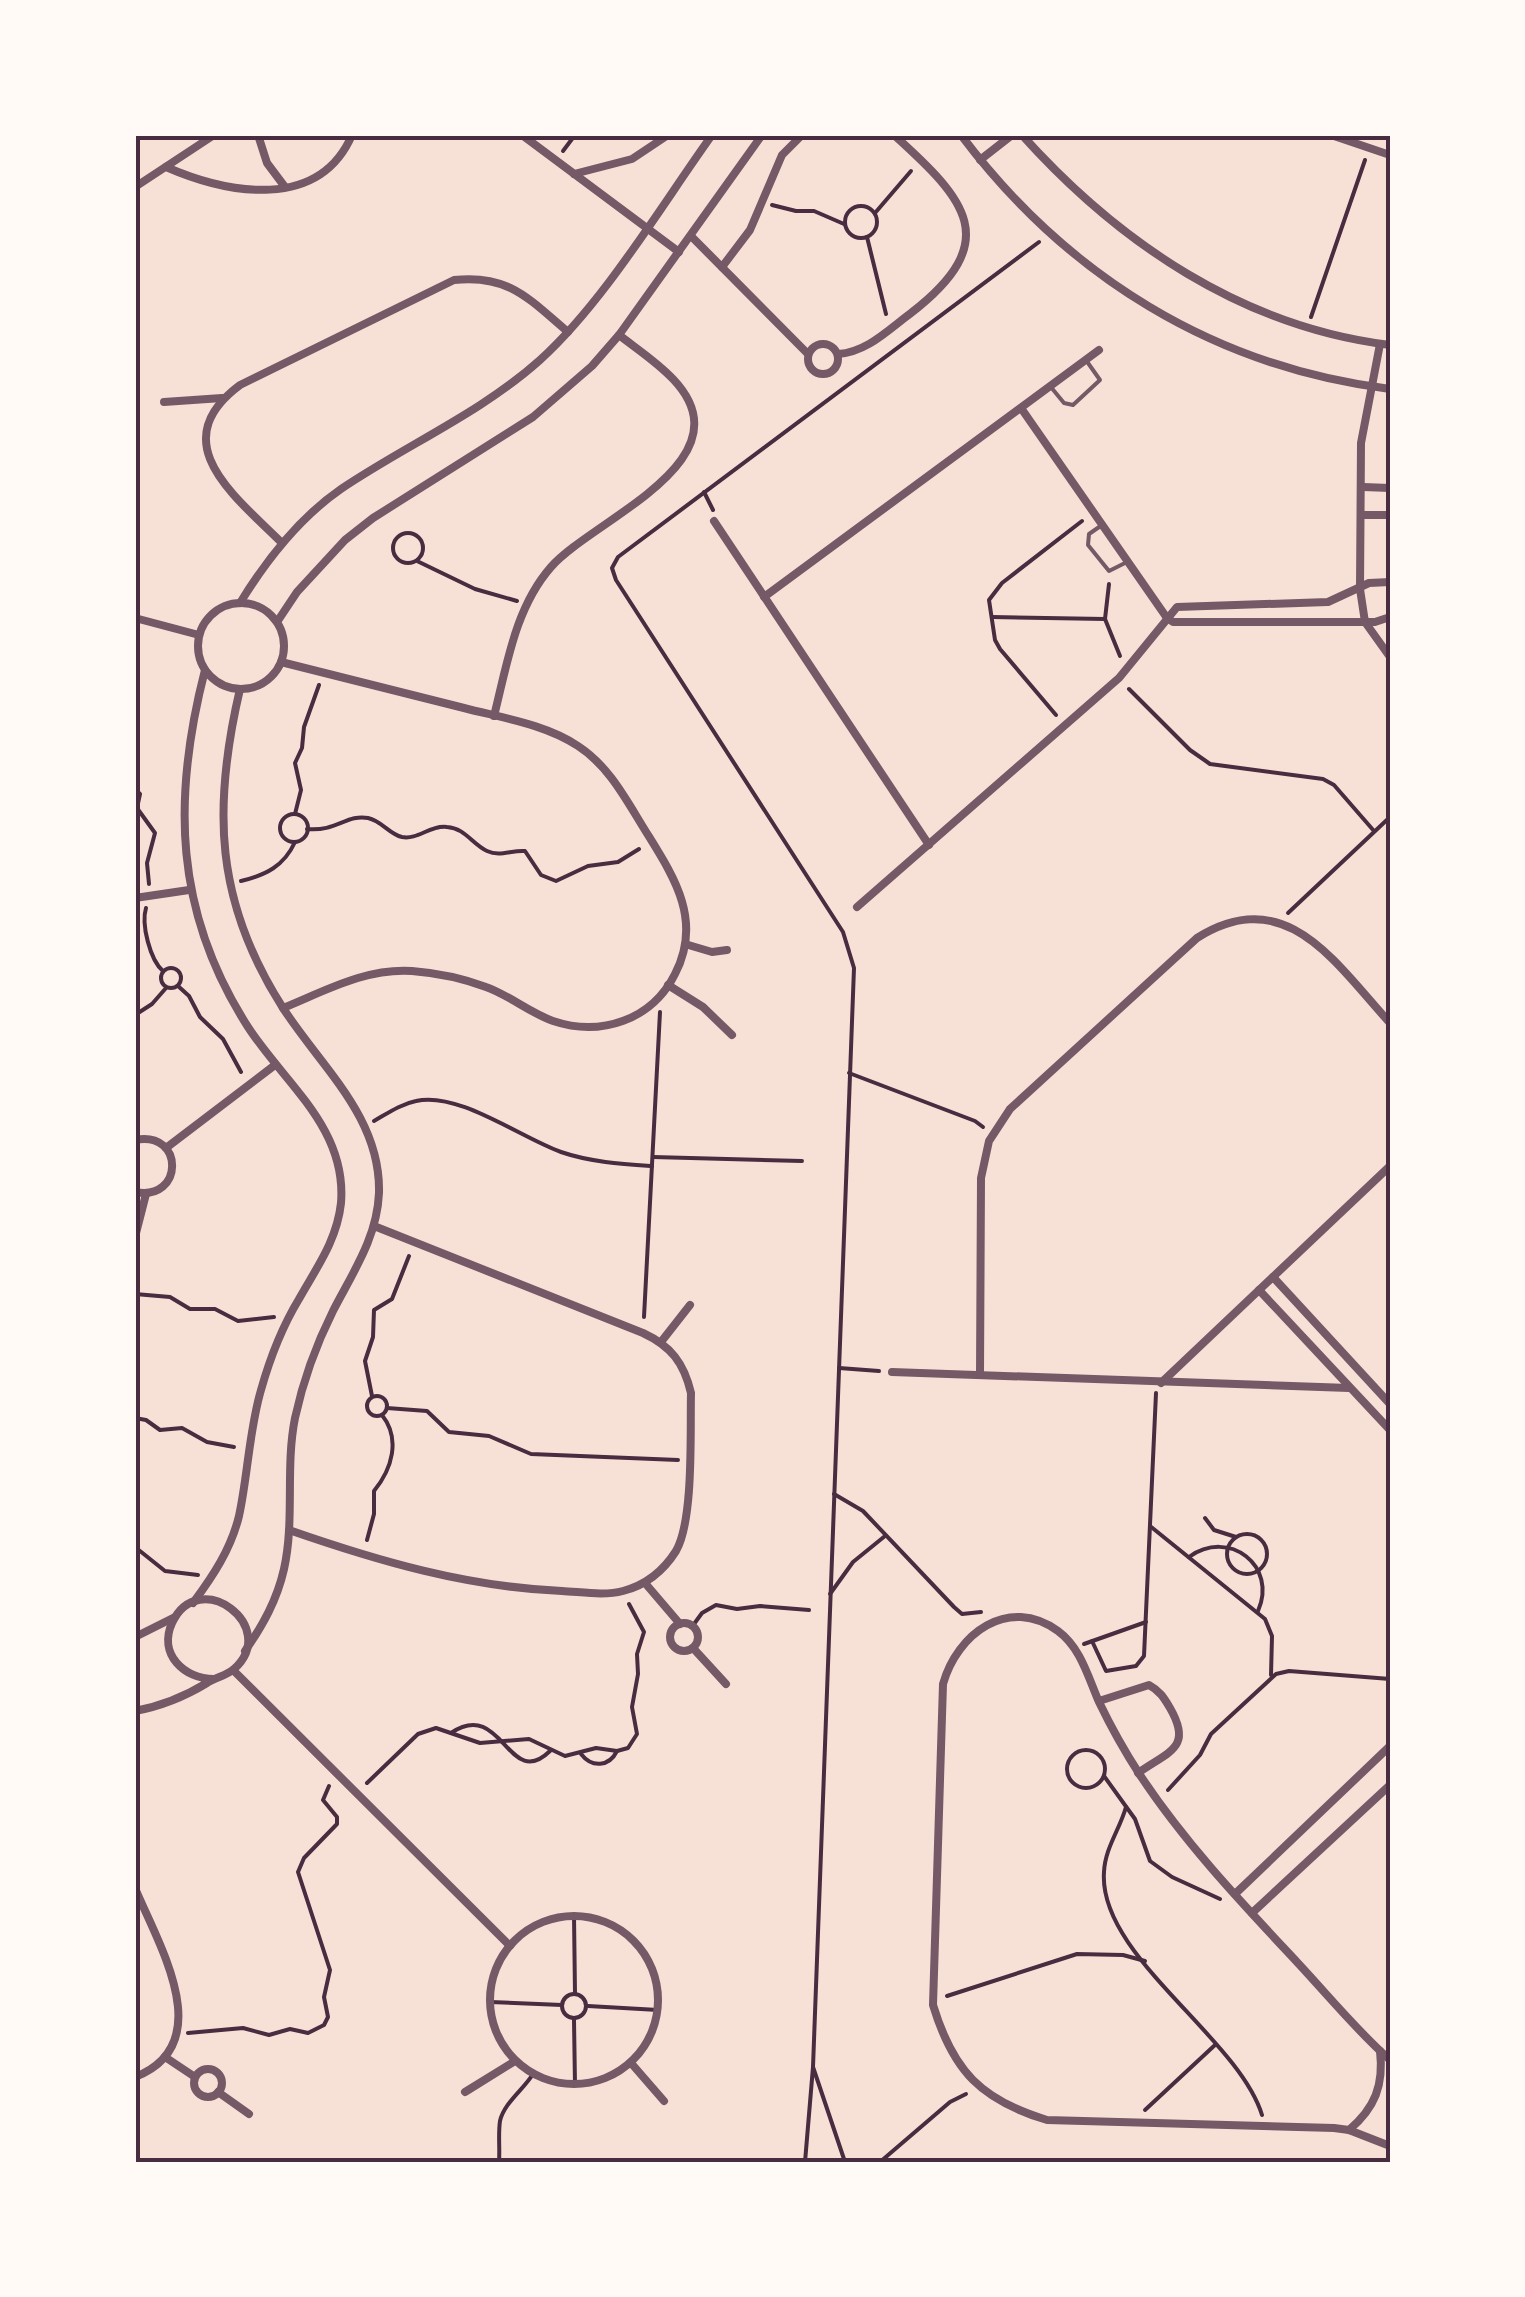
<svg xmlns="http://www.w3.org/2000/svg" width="1525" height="2297" viewBox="0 0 1525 2297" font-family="'PT Sans Narrow',sans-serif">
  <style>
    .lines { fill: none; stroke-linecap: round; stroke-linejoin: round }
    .path { stroke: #4a2c40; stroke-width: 4 }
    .service { stroke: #755966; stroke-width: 4 }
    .minor { stroke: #755966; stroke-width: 8 }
    .neatline { fill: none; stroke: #4a2c40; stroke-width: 4 }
  </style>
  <rect width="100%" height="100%" fill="#f7e1d7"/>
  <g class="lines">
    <g class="path">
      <path d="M563 151 575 135"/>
      <path d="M772 205 796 211H814L844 224"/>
      <circle cx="861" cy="222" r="16"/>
      <path d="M875 213 911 171"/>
      <path d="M867 237 886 314"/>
      <path d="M1311 317 1365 160"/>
      <path d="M704 492 713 510"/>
      <circle cx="408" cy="548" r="15"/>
      <path d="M417 561 475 589 517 601"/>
      <path d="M1109 584 1105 619 1120 656"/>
      <path d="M992 617 1105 619"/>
      <path d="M1129 689 1190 750 1210 764 1323 779 1334 785 1374 831"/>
      <path d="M1056 715 1000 649 995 640 989 600 1002 583 1082 521"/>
      <path d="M135 789 140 794 137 808 155 833 147 863 149 884"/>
      <path d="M295 814 301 790 295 763 302 748 304 727 319 685"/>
      <circle cx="294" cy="828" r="14"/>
      <path d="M307 829C336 832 347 814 368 818 382 821 389 834 402 837 418 840 430 825 447 827 465 828 472 844 487 851 500 857 511 850 525 851L541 875 556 881 588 866 618 862 639 849"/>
      <path d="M241 881C266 875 284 866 295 842"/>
      <path d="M146 908C141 924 150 960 163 971"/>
      <path d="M1288 913 1390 817"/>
      <circle cx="171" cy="978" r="10"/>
      <path d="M178 986 189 996 200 1017 223 1039 241 1072"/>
      <path d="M135 1015 152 1004 166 988"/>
      <path d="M849 1073 975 1121 983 1127"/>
      <path d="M374 1121C388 1113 401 1104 416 1101 458 1091 521 1138 561 1152 590 1162 622 1164 652 1166"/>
      <path d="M653 1157 802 1161"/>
      <path d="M135 1294 170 1297 190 1309H215L238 1321 274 1317"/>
      <path d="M644 1317 660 1012"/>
      <path d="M839 1368 879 1371"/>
      <circle cx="377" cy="1406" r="10"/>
      <path d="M372 1396 365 1361 373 1337 374 1310 392 1299 409 1256"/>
      <path d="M387 1408 427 1411 449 1432 489 1436 531 1454 678 1460"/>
      <path d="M135 1418 146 1420 160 1430 182 1428 207 1442 234 1447"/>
      <path d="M834 1494 863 1511 954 1607 962 1614 981 1612"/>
      <path d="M1205 1518 1214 1530 1236 1537"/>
      <path d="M1150 1526 1265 1619 1272 1636 1271 1675"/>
      <circle cx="1247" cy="1554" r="20"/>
      <path d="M367 1540 374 1514V1491C392 1469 401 1439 382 1415"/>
      <path d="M135 1547 165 1571 198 1575"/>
      <path d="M1189 1557C1229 1528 1278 1566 1258 1611"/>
      <path d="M830 1594 853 1562 885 1536"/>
      <path d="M694 1624 702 1613 716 1605 737 1609 760 1606 809 1610"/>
      <path d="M1092 1641 1106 1671 1136 1666 1144 1656 1156 1393"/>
      <path d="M1084 1644 1146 1622"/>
      <path d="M451 1733C503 1698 508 1792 550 1751"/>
      <circle cx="1086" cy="1769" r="19"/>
      <path d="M581 1754C592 1768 609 1767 617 1751"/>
      <path d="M1104 1776 1135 1819 1150 1861 1172 1877 1220 1899"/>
      <path d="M367 1783 418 1734 436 1728 480 1743 529 1739 565 1756 596 1748 617 1751 628 1748 637 1734 632 1707 638 1674 637 1654 644 1632 629 1604"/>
      <path d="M1168 1790 1200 1755 1211 1734 1276 1674 1289 1671 1390 1679"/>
      <path d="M1126 1807C1120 1829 1105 1848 1104 1872 1098 1955 1238 2037 1262 2115"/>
      <path d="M574 1916 575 1994"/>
      <circle cx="574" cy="2006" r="12"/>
      <path d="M947 1996 1077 1954 1123 1955 1145 1961"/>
      <path d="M490 2002 562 2005"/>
      <path d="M588 2006 658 2010"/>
      <path d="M574 2020 575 2085"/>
      <path d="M188 2033 243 2028 269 2035 290 2029 308 2033 324 2025 328 2017 324 1997 330 1970 298 1872 304 1858 337 1824V1817L323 1800 329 1786"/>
      <path d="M813 2067 854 968 843 932 616 580 612 568 618 557 1039 242"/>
      <path d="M1145 2110 1215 2045"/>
      <path d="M499 2162C500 2149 498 2134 500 2121 504 2103 524 2089 533 2074"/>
      <path d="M805 2162 813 2067 845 2162"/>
      <path d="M880 2162 950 2102 966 2094"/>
    </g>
    <g class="service">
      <path d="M1050 386 1064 403 1073 405 1100 380 1088 363"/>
      <path d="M1102 525 1089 534 1088 545 1109 571 1125 563"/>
    </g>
    <g class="minor">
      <path d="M258 135 267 163 285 187"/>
      <path d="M522 135 679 252"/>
      <path d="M961 135C1067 276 1214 367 1390 389"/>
      <path d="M1022 135C1119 243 1243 327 1390 345"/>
      <path d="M1331 135 1390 155"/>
      <path d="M980 160 1012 135"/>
      <path d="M166 167C228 194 319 211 352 135"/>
      <path d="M574 174 632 159 668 135"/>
      <path d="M135 187 214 135"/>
      <path d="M691 236 808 354"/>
      <path d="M722 267 750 230 782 155 802 135"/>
      <circle cx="823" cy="359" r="15"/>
      <path d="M1380 344 1361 443 1360 589 1365 622 1390 657"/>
      <path d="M838 354C867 352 888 330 911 313 1004 241 966 200 894 135"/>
      <path d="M164 402 222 398"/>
      <path d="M1021 408 1167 618 1173 622H1375L1390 617"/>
      <path d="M1363 487 1390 488"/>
      <path d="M1363 515H1390"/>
      <path d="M714 521 929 845"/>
      <path d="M282 543C236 497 162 443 240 385L454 280C509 274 529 299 568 332"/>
      <path d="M764 597 1099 350"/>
      <path d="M240 603C267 559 299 518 341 489 406 445 481 413 540 360 604 302 661 206 712 135"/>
      <circle cx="241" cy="646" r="43"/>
      <path d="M135 618 199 635"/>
      <path d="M277 622 297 592 345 540 373 518 533 417 592 366 619 335 762 135"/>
      <path d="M281 662C342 677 403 693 464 708 502 718 545 724 578 746 606 764 623 794 640 822 669 870 705 916 675 974 652 1020 601 1037 553 1021 530 1013 509 995 486 987 462 978 437 973 412 971 365 968 325 991 283 1008"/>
      <path d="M240 689C212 808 215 902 283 1008 321 1067 381 1117 379 1193 377 1238 353 1272 333 1311 316 1345 303 1381 295 1418 285 1468 295 1520 284 1569 277 1600 263 1625 245 1651"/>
      <path d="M494 716C507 665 515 608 551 567 593 519 751 461 673 379 657 362 637 349 619 335"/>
      <path d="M135 898 189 890"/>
      <path d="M857 907 1119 678 1177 607 1328 602 1369 583 1390 582"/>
      <path d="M685 944 712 952 727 950"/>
      <path d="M668 985 703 1007 732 1035"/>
      <path d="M135 1140C185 1130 184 1202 135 1192"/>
      <path d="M166 1148 275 1065"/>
      <path d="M135 1237 146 1194"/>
      <path d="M1273 1277 1390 1404"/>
      <path d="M1259 1290 1390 1430"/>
      <path d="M661 1342 690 1305"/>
      <path d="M892 1372 1349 1388"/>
      <path d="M980 1375 981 1178 989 1141 1010 1109 1197 938C1286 882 1335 963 1390 1023"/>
      <path d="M1161 1383 1390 1166"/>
      <path d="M289 1530C378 1561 467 1587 562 1591 582 1592 604 1596 623 1591 646 1585 664 1570 676 1551 694 1520 690 1431 691 1393 684 1363 671 1346 643 1333L374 1226"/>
      <path d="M645 1583 680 1624"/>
      <path d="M193 1603C213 1576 231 1549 239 1516 248 1474 249 1431 261 1390 270 1358 282 1327 299 1299 317 1267 337 1240 341 1203 347 1128 285 1084 248 1027 174 912 172 798 205 670"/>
      <circle cx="684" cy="1637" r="14"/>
      <path d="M135 1637 175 1617"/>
      <path d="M693 1648 726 1684"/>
      <path d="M233 1670 510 1946"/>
      <path d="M1099 1701 1149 1685C1160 1691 1164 1698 1170 1708 1193 1748 1169 1751 1138 1773"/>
      <path d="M135 1711C162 1706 184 1697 207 1683 216 1677 226 1676 234 1669 281 1627 199 1565 172 1623 158 1654 184 1679 214 1679"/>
      <path d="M135 1888C158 1944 220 2044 135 2077"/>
      <path d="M1235 1894 1390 1746"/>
      <path d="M1252 1913 1390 1785"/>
      <circle cx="574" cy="2000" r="84"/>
      <path d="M165 2057 195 2077"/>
      <path d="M1390 2060C1356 2030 1327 1994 1296 1961 1241 1902 1185 1843 1140 1775 1125 1752 1111 1727 1099 1702 1088 1677 1081 1648 1058 1631 1008 1595 957 1634 943 1684L933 2005C953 2071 981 2100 1047 2120L1334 2128 1349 2130 1390 2146"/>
      <path d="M631 2063 664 2101"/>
      <circle cx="208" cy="2083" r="14"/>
      <path d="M218 2092 249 2114"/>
      <path d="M465 2092 515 2061"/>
      <path d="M1349 2130C1375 2108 1384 2085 1380 2051"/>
    </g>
  </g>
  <rect width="1525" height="2297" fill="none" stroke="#fffaf5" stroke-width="275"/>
  <rect x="138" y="138" width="1250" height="2022" class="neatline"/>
</svg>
